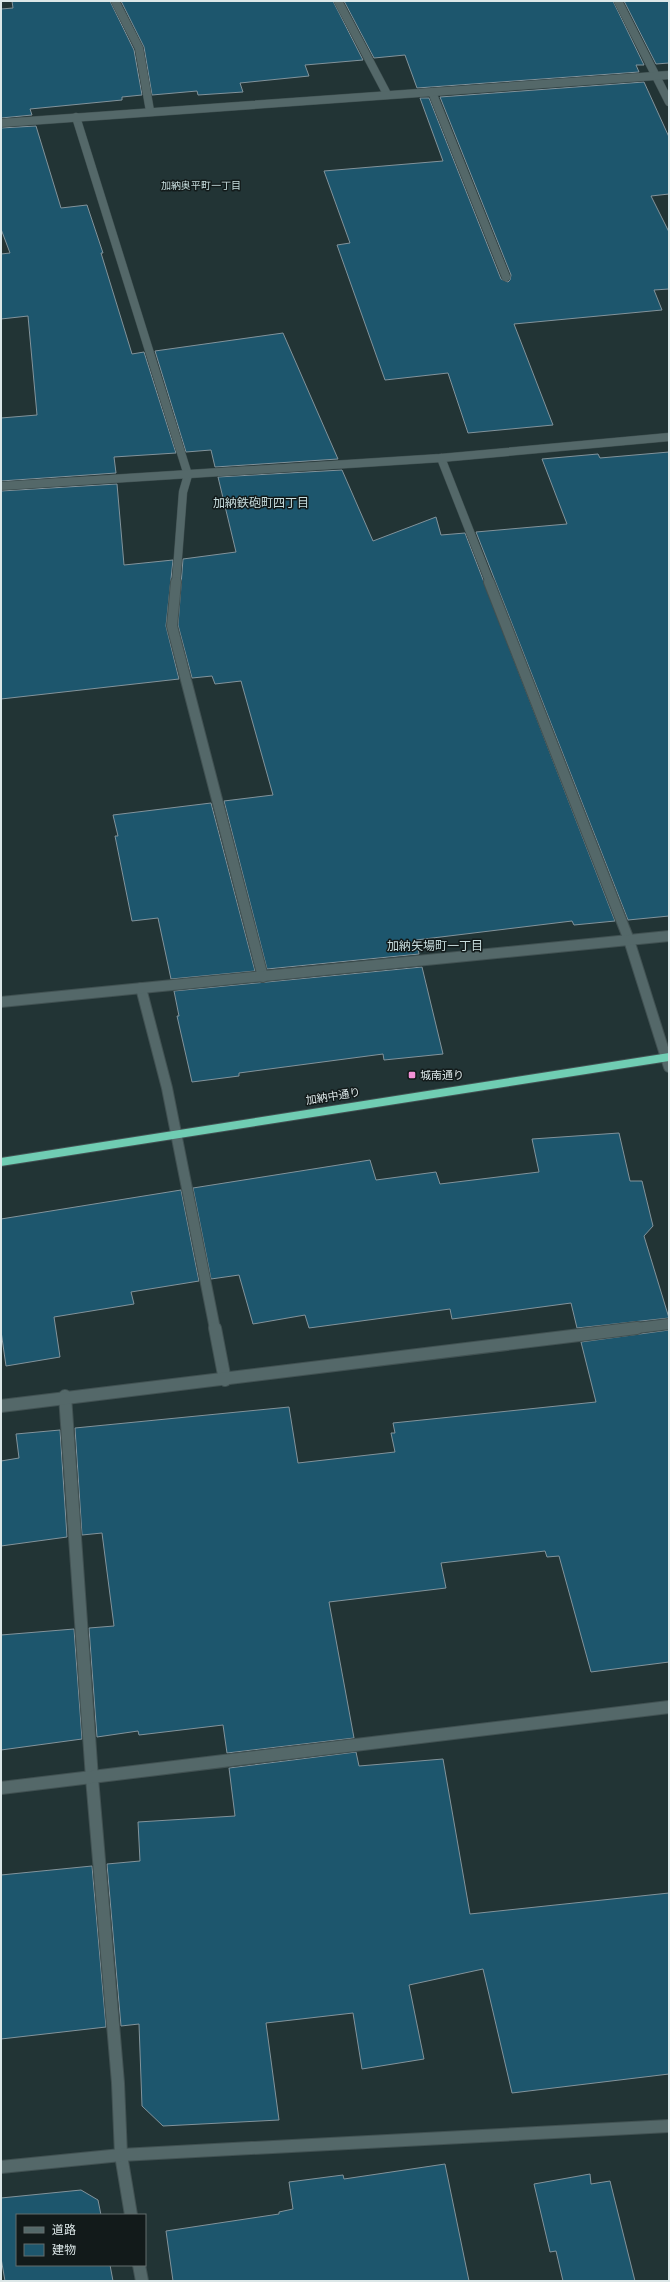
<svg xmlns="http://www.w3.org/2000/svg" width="670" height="2282" viewBox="0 0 670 2282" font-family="Manrope,'Noto Sans JP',sans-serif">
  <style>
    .building { fill: #1d566d; stroke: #82939b }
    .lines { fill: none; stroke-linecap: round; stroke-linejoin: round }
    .minor-far2-casing { stroke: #415152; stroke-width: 9 }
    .minor-far1-casing { stroke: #415152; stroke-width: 12 }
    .minor-casing { stroke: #415152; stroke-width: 14 }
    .highway-casing { stroke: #415152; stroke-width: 2 }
    .minor-far2 { stroke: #546869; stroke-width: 8 }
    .minor-far1 { stroke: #546869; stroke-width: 10 }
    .minor { stroke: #546869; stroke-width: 12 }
    .highway { fill: #70cdb3; fill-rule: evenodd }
    .poi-dot { fill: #f391d6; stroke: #121a1a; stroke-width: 1.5 }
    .labels { text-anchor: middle; stroke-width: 3; stroke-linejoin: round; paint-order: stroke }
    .far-neighbourhood-label { font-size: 10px; fill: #c7ddde; stroke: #121a1a }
    .poi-label { font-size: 11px; fill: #dce7e8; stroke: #121a1a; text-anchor: start }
    .street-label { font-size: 11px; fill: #dce7e8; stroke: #121a1a }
    .neighbourhood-label { font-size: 12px; fill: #c7ddde; stroke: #121a1a }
  </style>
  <rect width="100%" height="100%" fill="#223435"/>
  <g class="building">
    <path d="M12 1H110L134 50 142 95 122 97V100L30 109 32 115 1 118V9L13 8Z"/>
    <path d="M121 1H333L363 60 305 65 309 76 240 83 243 92 198 95 197 91 152 95 144 47Z"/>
    <path d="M344 1H613L644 65H636L639 72 417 88 405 55 374 58Z"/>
    <path d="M624 1H669V63L656 64Z"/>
    <path d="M644 82 669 137V194L651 196 669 232V289L654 290 662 310 514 324 553 425 468 433 448 373 385 380 337 245 350 243 324 171 443 161 420 98H429L501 279 508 282 510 280 511 275 440 97Z"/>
    <path d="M36 126 61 208 87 205 103 253H101L132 354 144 352 176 453 114 457 116 473 1 481V418L37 415 28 316 1 319V254L10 253 1 229V128Z"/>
    <path d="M283 333 338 459 215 467 211 450 186 452 155 351Z"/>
    <path d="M669 452V916L628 920 476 532 567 524 542 459 598 454 600 458Z"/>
    <path d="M342 470 373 541 436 517 441 535 465 533 615 921 574 925 572 921 416 940 419 954 267 969 224 801 273 795 241 681 215 684 212 676 192 678 178 625 183 559 236 552 218 477Z"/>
    <path d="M117 484 124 565 173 560 166 626 179 679 1 699V491Z"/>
    <path d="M211 803 255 971 171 979 158 918 132 921 115 836H118L113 815Z"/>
    <path d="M422 967 443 1054 384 1060 383 1054 239 1073V1076L192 1082 177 1016H179L174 991Z"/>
    <path d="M619 1133 630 1181H642L653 1226 644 1236 669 1318 577 1328 571 1303 452 1319 450 1309 309 1328 305 1315 253 1324 239 1275 211 1279 193 1188 370 1160 376 1180 436 1172 440 1184 539 1172 532 1139Z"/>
    <path d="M181 1190 199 1281 131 1292 134 1304 54 1317 60 1357 6 1366 1 1331V1219Z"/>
    <path d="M669 1330V1662L591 1672 559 1556 547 1557 545 1551 441 1563 446 1588 329 1602 354 1738 227 1753 223 1725 139 1735 138 1731 97 1737 89 1628 114 1626 102 1533 82 1535 75 1428 289 1407 298 1463 395 1452 391 1433H395L393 1423 596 1402 581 1342Z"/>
    <path d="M60 1430 67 1537 1 1546V1461L19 1458 16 1434Z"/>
    <path d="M74 1629 82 1739 1 1750V1635Z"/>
    <path d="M356 1752 359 1766 443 1759 470 1914 669 1893V2074L512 2093 483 1969 409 1985 424 2059 362 2069 353 2013 266 2023 279 2120 163 2126 142 2106 139 2024 121 2026 107 1864 140 1861 138 1822 235 1816 229 1768Z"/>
    <path d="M92 1866 106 2027 1 2039V1875Z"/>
    <path d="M445 2164 469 2281H173L166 2231 279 2214V2212L293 2209 289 2182 343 2175 344 2179Z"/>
    <path d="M590 2174 591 2184 610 2181 635 2281H563L556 2251 550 2252 534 2184Z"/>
    <path d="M81 2190 98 2200 101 2215H17V2265H110L113 2281H5L1 2258V2198Z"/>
  </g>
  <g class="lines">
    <defs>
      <g id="minor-far2">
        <path d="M115 1 139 48 150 111"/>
        <path d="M338 1 387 94"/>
        <path d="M618 1 669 102"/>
        <path d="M432 92 506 277"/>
        <path d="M76 117 188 475 183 492 176 583"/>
        <path d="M1 123 669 75"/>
        <path d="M441 458 490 583"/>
        <path d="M1 486 441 458 669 437"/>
      </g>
      <g id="minor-far1">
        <path d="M176 582 172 626 263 977"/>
        <path d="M489 582 629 940 669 1067"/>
        <path d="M141 988 167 1088 215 1329"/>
        <path d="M1 1002 669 936"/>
        <path d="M629 1329 669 1324"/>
      </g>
      <g id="minor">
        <path d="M215 1328 225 1380"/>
        <path d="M65 1396 92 1778 118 2083 121 2155 131 2215"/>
        <path d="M1 1406 637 1328"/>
        <path d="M1 1788 669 1707"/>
        <path d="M1 2167 121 2155 669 2126"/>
        <path d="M139 2265 142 2281"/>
      </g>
      <path id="highway" d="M669 1053V1061L1 1166V1158Z"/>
    </defs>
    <use href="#minor-far2" class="minor-far2-casing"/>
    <use href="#minor-far1" class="minor-far1-casing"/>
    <use href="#minor" class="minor-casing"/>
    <use href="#highway" class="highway-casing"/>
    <use href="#minor-far2" class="minor-far2"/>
    <use href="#minor-far1" class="minor-far1"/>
    <use href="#minor" class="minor"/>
    <use href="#highway" class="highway"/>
  </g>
  <rect class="poi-dot" x="408" y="1071" width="8" height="8" rx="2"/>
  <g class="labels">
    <g class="far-neighbourhood-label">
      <text x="201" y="189">加納奥平町一丁目</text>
    </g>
    <g class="poi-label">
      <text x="420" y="1079">城南通り</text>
    </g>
    <g class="street-label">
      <text transform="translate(333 1096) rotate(-9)" y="4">加納中通り</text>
    </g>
    <g class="neighbourhood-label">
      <text x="261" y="507">加納鉄砲町四丁目</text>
      <text x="435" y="950">加納矢場町一丁目</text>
    </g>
  </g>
  <rect width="670" height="2282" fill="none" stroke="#dce7e8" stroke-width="4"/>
  <rect x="16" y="2214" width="130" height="52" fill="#121a1a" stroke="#636c6c"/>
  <rect x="24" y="2227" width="20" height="6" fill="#546869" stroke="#636c6c"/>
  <text x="52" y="2234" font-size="12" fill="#dce7e8">道路</text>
  <rect x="24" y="2244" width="20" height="12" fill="#1d566d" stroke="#636c6c"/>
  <text x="52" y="2254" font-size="12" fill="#dce7e8">建物</text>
</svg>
